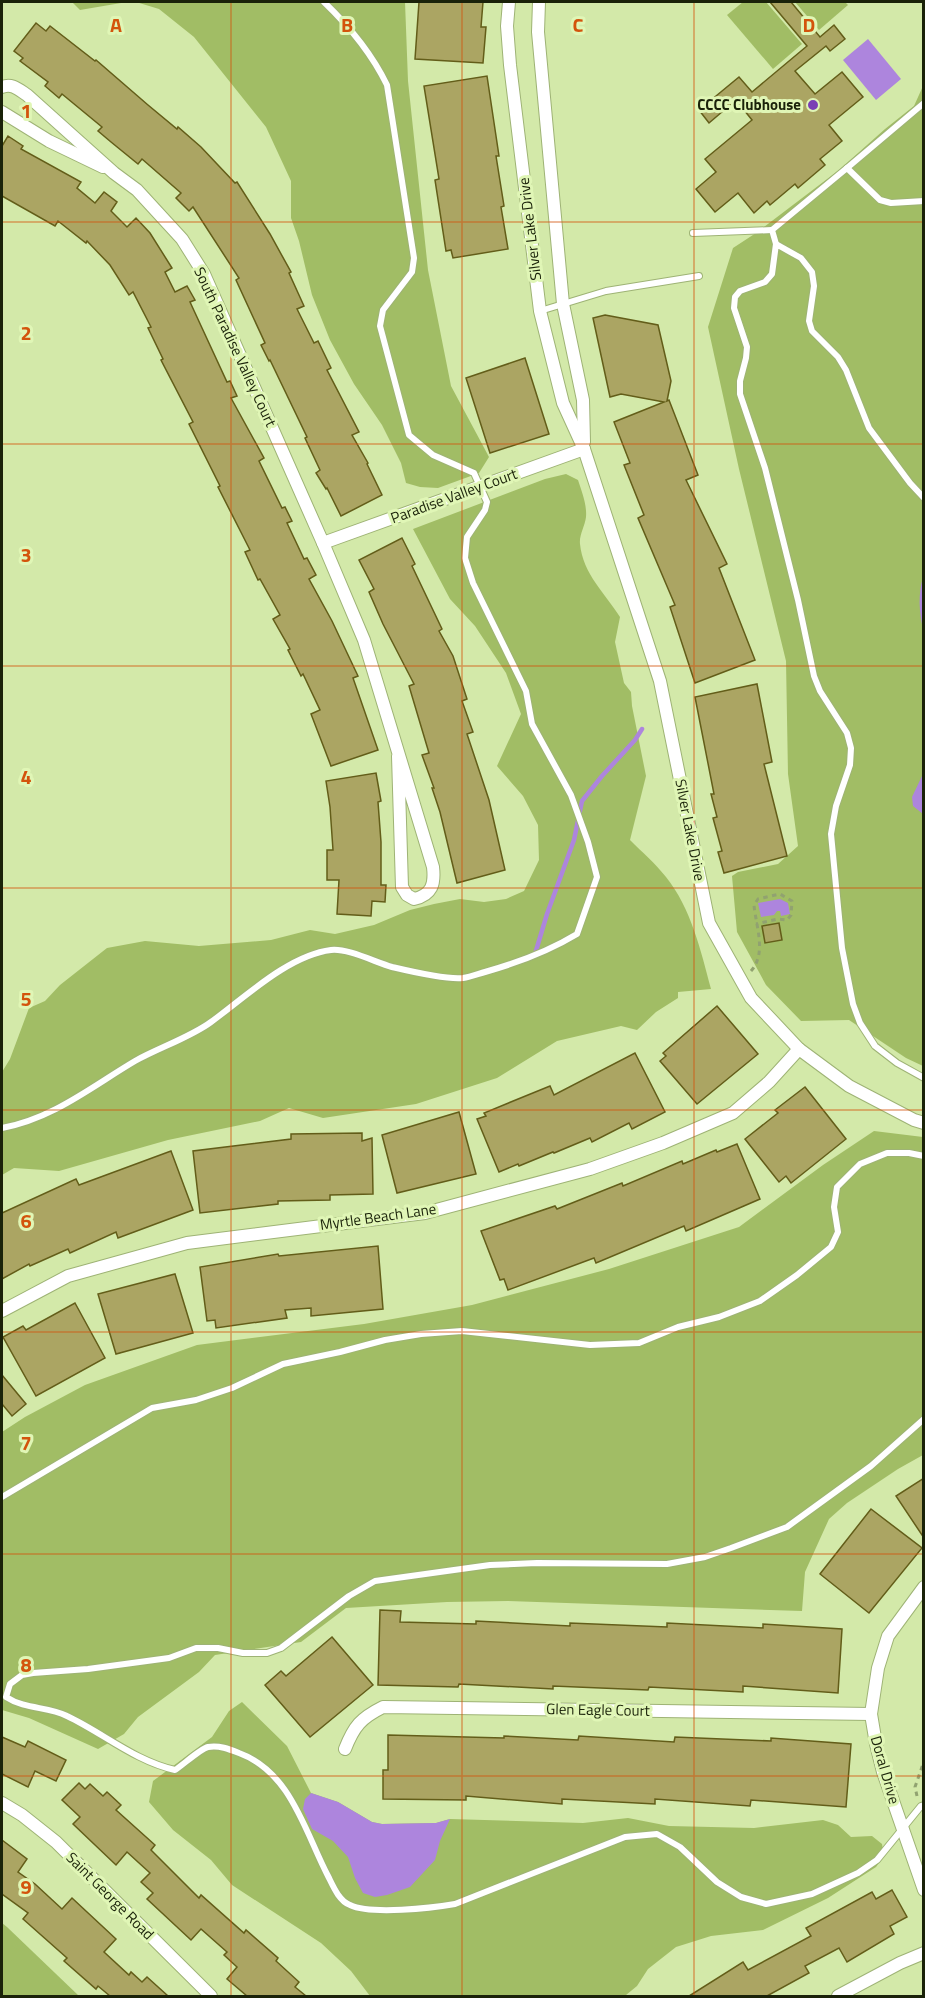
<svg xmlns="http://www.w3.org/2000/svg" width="925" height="1998" viewBox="0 0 925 1998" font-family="'Titillium Web',sans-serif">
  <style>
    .green { fill: #a1bd65 }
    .water { fill: #ad85dd }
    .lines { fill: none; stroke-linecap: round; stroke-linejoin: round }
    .stream { stroke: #ad85dd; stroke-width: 4.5 }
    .building { fill: #aba563; stroke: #635d19; stroke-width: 1.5 }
    .service-casing { stroke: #9eb375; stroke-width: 8 }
    .minor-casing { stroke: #9eb375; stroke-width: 14 }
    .path { stroke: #91a270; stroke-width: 3; stroke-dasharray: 4.5 4.5; stroke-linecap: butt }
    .service { stroke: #fff; stroke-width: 6 }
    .minor { stroke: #fff; stroke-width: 12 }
    .grid { fill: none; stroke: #d3540c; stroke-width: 1.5; stroke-opacity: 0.55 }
    .poi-dot { fill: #7b3fb5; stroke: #e0f6b6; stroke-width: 2 }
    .labels { text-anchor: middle; stroke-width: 6; stroke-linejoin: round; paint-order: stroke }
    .poi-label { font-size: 15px; font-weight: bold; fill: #1a2209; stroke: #e0f6b6; text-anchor: end }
    .street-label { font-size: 15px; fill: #1a2209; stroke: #e0f6b6 }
    .grid-label { font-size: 20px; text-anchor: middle; font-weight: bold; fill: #d3540c; stroke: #e0f6b6; stroke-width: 6; stroke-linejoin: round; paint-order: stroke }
  </style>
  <rect width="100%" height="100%" fill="#d3e9a9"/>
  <g class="green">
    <path d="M72 2H127L80 10Z"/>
    <path d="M136 2H405L408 81 428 270 451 386 489 457 479 473 438 488 420 487 406 483 401 463 382 425 354 384 330 340 312 295 299 241 291 218V181L266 127 194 37 159 9Z"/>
    <path d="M743 2H766L802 44 773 69 727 15Z"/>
    <path d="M795 2H845L848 5 819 30Z"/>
    <path d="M923 86V1066L906 1058 849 1020 801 1021 766 985 737 932 732 876 738 872 778 864 798 846 788 774 786 661 739 469 708 327 733 248 756 233 839 170 885 129 914 106Z"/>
    <path d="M566 474 578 480C582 492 587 505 586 517 585 526 579 535 580 544 583 574 605 593 620 617L615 642 624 683 631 692 632 706 646 776 630 840C642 852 655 863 666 877 691 908 701 951 711 989L678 992V998L656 1012 637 1030 621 1026 557 1041 497 1078 416 1104 323 1118 289 1108 260 1121 168 1140 59 1171 14 1168 2 1175V1072L10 1059 29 1008 45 1001 60 985 107 948 145 941 199 946 271 940 310 930 335 934 374 925 410 910 434 904 460 899 484 902 506 899 524 891 539 860 538 825 523 796 497 766 521 714 506 673 475 626 450 599 413 529 545 479Z"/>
    <path d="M874 1131 923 1137V1455L898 1469 847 1503 829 1519 805 1572 802 1611 508 1601 447 1602 346 1608 301 1642 215 1655 199 1672 138 1717 124 1734 98 1749 29 1718 2 1710V1432L25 1417 85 1385 197 1345 364 1324 472 1305 609 1269 739 1227 823 1165Z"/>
    <path d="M242 1702 287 1746 311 1793 338 1802 372 1822 382 1824 436 1823 450 1819 583 1823 628 1818 669 1826 754 1828 823 1820 838 1825 851 1837 872 1836 882 1844 884 1856 876 1867 828 1898 763 1930 711 1936 676 1947 648 1969 637 1986 626 1995 617 1996H370L351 1971 321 1943 232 1885 211 1860 173 1830 149 1802 153 1781 212 1737 229 1711Z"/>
    <path d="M2 1923 7 1927 79 1996H2Z"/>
  </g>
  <g class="water">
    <path d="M868 39 901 79 876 100 843 60Z"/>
    <path d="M923 577V629C919 611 918 595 923 577Z"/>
    <path d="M923 774V814L913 806 912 797Z"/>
    <path d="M780 899 788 903 790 914 781 916 780 911H777L774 915 761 917 758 903Z"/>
    <path d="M311 1793 338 1802 372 1822 382 1824 436 1823 450 1819 440 1841 435 1860 410 1887 387 1895 375 1897 363 1893 355 1878 348 1857 333 1841 312 1829 303 1809 305 1799Z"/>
  </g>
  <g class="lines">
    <path class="stream" d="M535 954 547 914 574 840 582 801 602 776 635 740 642 729"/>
  </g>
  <g class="building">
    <path d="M419 2H483L481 27H486L483 63 415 59Z"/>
    <path d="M770 2H791L820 37 834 25 845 39 830 51 826 46 795 71 815 94 842 72 863 97 829 125 842 141 820 159 825 165 798 188 795 184 770 205 767 201 754 213 738 193 715 212 696 189 716 172 705 159 752 120 736 100 709 123 699 110 739 77 752 92 807 46Z"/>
    <path d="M36 23 46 31 50 26 95 61 96 60 148 105 177 129 178 127 201 147 235 183 237 182 270 234 291 272 289 273 304 306 297 309 314 343 318 341 331 368 327 370 359 432 352 435 368 463 367 464 382 495 341 516 327 488 326 489 316 473 320 470 305 438 307 437 270 360 269 361 261 345 265 343 236 280 239 278 193 207 189 211 176 198 181 193 142 159 138 164 111 142 98 131 102 127 62 94 59 98 45 86 48 82 20 61 23 58 14 51Z"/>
    <path d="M487 76 499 156H496L504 206 501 207 508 249 453 258 451 250 446 251 435 180 439 179 424 86Z"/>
    <path d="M8 136 23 146 21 149 81 182 77 188 95 203 104 192 117 202 111 211 127 227 136 218 150 233 172 268 165 272 175 292 187 286 195 300 190 302 227 382 230 381 237 396 231 398 264 458 259 461 282 508 285 507 292 521 287 523 304 559 307 558 316 575 309 579 332 621 358 676 353 678 378 750 331 766 311 714 320 710 303 674 301 676 288 650 290 649 273 619 280 615 260 579 258 580 245 552 250 550 218 487 220 486 189 424 193 422 161 360 163 359 148 328 151 327 133 292 129 295 110 265 87 241 86 243 58 221 55 226 2 196V146Z"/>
    <path d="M605 315 658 325 671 381 667 401 669 400 698 475 686 480 727 564 719 568 755 660 695 683 670 607 675 605 638 518 644 515 624 465 630 463 614 422 664 402 621 394 610 397 593 318Z"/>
    <path d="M525 358 549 434 490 453 466 378Z"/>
    <path d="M402 538 415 564 412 566 442 629 439 631 453 656 467 699 462 701 473 732 467 734 489 800 505 870 457 883 440 812 432 788H434L422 755 429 753 409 686 414 684 383 624 369 592 374 589 359 560Z"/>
    <path d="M757 684 772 762 764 764 787 856 724 873 718 852 722 851 713 818 717 817 711 794H714L695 697Z"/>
    <path d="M376 773 381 801 378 802 381 842V885H386L385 902 372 901 371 916 337 914 339 880H327V850H333L330 807 326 781Z"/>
    <path d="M779 923 782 940 765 943 762 926Z"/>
    <path d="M717 1006 758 1054 697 1104 660 1061 666 1056 663 1053Z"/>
    <path d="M635 1053 665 1112 632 1129 629 1123 592 1142 590 1138 554 1153 553 1152 519 1166 518 1164 499 1172 477 1119 486 1116 484 1113 550 1086 554 1095Z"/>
    <path d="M805 1087 846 1139 791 1183 786 1176 779 1182 745 1139 778 1113 775 1110Z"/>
    <path d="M459 1112 476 1174 397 1193 382 1135Z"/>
    <path d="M362 1133V1141L372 1138 373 1194 330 1195V1200L278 1201V1204L200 1213 193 1151 291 1139V1134Z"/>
    <path d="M737 1144 760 1199 686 1231 684 1226 596 1263 594 1258 508 1290 504 1279 500 1280 481 1231 555 1206 557 1209 622 1183 623 1186 682 1161 683 1164 716 1150 717 1152Z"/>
    <path d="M171 1151 193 1210 118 1238 116 1232 70 1253 68 1249 30 1266 29 1264 2 1279V1213L76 1179 79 1185Z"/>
    <path d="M378 1246 383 1309 311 1316V1308L285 1310 287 1318 216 1328 215 1320 207 1321 200 1267 278 1254 279 1256Z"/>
    <path d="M175 1274 193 1333 116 1354 98 1294Z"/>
    <path d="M75 1303 105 1358 36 1396 3 1337 23 1326 26 1330Z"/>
    <path d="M2 1375 26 1404 12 1416 2 1404Z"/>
    <path d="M924 1478V1538L896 1496Z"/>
    <path d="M871 1509 922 1548 869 1613 820 1574Z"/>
    <path d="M380 1610 401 1611 400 1622 476 1624V1621L570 1626V1623L667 1627V1623L763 1628V1624L842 1629 838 1693 743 1686V1692L649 1687 648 1690 553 1686V1689L459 1684 458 1687 378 1685Z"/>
    <path d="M332 1637 373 1685 310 1737 265 1685 281 1671 286 1676Z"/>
    <path d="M388 1735 504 1738V1736L578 1740 579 1736 674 1742 675 1737 771 1741V1738L851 1744 846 1807 751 1800 750 1806 655 1799V1804L562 1799V1804L466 1796V1800L383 1799V1770H388Z"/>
    <path d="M2 1737 25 1747 28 1741 66 1760 56 1781 35 1771 28 1787 2 1774Z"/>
    <path d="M79 1783 85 1789 90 1784 103 1796 107 1792 121 1805 116 1810 155 1845 151 1850 199 1898 201 1895 244 1933 246 1930 278 1958 276 1961 299 1982 295 1987 306 1996H247L227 1979 237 1967 224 1955 227 1952 201 1929 191 1940 147 1899 153 1893 141 1882 150 1873 127 1852 116 1865 73 1824 80 1817 62 1800Z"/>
    <path d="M2 1840 27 1859 18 1872 35 1884 62 1909 72 1898 116 1939 104 1952 129 1975 131 1972 142 1982 147 1977 168 1996H110L98 1986 96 1989 64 1961 67 1958 23 1919 28 1913 2 1894Z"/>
    <path d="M892 1890 907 1917 890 1926 894 1934 847 1962 839 1948 805 1966 809 1973 767 1996H689L743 1962 748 1970 811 1936 806 1928 872 1892 876 1899Z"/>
  </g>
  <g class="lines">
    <defs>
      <g id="service">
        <path d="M847 168 924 103"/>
        <path d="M693 233 772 230"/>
        <path d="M776 244 772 230 847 168 880 200 891 203 924 201"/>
        <path d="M540 311 606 291 699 276"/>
        <path d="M924 498 910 483 869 428 846 370 838 357 812 331 809 321 814 286 812 272 801 258 776 244 772 274 765 282 740 291 735 297 734 308 747 347 746 358 740 381V394L765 468 798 600 814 676 820 691 847 733 851 748 850 765 836 806 831 834 842 948 853 1004 860 1023 875 1046 897 1063 924 1078"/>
        <path d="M2 1128C54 1118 91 1087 135 1061 158 1048 191 1037 211 1022 244 998 289 955 331 950 347 948 375 962 392 967 409 971 446 980 463 978 470 977 478 974 485 972 517 963 549 951 577 934L597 877 588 842 571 795 532 724 526 691 473 583 465 558 467 537 485 510 487 502 474 473 433 455 409 435 380 326 383 310 412 272 414 258 387 85C372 54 349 26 324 2"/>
        <path d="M924 1419 871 1466 787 1527 731 1548 705 1557 667 1564 537 1563 490 1565 375 1581 349 1596 281 1648 267 1653H243L218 1648H196L169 1658 88 1669 33 1673 22 1675 10 1684 6 1697C26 1710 47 1706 67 1716 103 1733 135 1761 175 1770 183 1765 200 1749 208 1747 219 1745 229 1749 239 1753 291 1772 305 1832 328 1876 333 1886 339 1901 350 1905 371 1915 432 1908 455 1904L625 1837 657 1834 680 1847 717 1882 741 1897 766 1904 812 1894 858 1873 877 1860 921 1806 924 1805"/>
        <path d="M2 1497 152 1408 196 1400 232 1388 283 1364 340 1352 385 1340 421 1334 462 1331 590 1345 639 1343 678 1327 719 1317 760 1301 797 1275 831 1247 838 1232 834 1207 837 1187 860 1164 887 1153H909L924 1156"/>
      </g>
      <g id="minor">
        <path d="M509 2 507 26 510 65 540 311 563 403 584 449 660 681 709 923 751 998 799 1049 849 1086 914 1120 924 1123"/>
        <path d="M539 2 538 32 563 304 583 400 584 442"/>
        <path d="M2 87C12 83 18 89 27 95L114 173 137 190 182 239 204 274 323 543 364 640 433 867C435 884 432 895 414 899L407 895 402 887 398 756"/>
        <path d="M2 112 49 141 103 167"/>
        <path d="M323 543 584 449"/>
        <path d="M2 1311 68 1276 187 1243 425 1213 590 1169 663 1143 733 1113 769 1082 799 1049"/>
        <path d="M924 1587 888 1636 878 1668 871 1714 876 1744 883 1772 924 1890"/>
        <path d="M345 1749C354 1726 361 1718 383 1707L871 1714"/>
        <path d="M2 1803 22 1815 56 1842 211 1996"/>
        <path d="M838 1996 900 1963 924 1953"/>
      </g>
    </defs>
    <use href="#service" class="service-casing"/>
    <use href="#minor" class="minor-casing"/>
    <g class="path">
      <path d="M751 971C767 953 756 927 754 905L758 899 780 894 792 901 791 915 787 920 778 919 756 924"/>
      <path d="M917 1796 915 1787 924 1761"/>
    </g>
    <use href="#service" class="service"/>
    <use href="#minor" class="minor"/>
  </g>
  <path class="grid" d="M231 2V1996M462 2V1996M694 2V1996M2 222H924M2 444H924M2 666H924M2 888H924M2 1110H924M2 1332H924M2 1554H924M2 1776H924"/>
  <circle class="poi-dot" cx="813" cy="105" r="6"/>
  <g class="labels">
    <g class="poi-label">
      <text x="801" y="110">CCCC Clubhouse</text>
    </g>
    <g class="street-label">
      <text transform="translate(530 229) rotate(-97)" y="5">Silver Lake Drive</text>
      <text transform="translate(235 347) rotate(65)" y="5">South Paradise Valley Court</text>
      <text transform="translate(454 496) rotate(-20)" y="5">Paradise Valley Court</text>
      <text transform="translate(690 830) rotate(79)" y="5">Silver Lake Drive</text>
      <text transform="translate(378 1217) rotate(-8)" y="5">Myrtle Beach Lane</text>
      <text transform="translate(598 1710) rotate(1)" y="5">Glen Eagle Court</text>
      <text transform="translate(885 1770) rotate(74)" y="5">Doral Drive</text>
      <text transform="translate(110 1896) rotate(45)" y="5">Saint George Road</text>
    </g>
  </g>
  <g class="grid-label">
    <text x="116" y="32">A</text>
    <text x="347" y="32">B</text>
    <text x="578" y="32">C</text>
    <text x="809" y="32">D</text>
    <text x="26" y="118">1</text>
    <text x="26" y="340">2</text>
    <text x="26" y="562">3</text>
    <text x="26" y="784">4</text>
    <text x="26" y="1006">5</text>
    <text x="26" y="1228">6</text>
    <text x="26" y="1450">7</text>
    <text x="26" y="1672">8</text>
    <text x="26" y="1894">9</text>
  </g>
  <rect width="925" height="1998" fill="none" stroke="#1a2209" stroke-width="6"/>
</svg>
